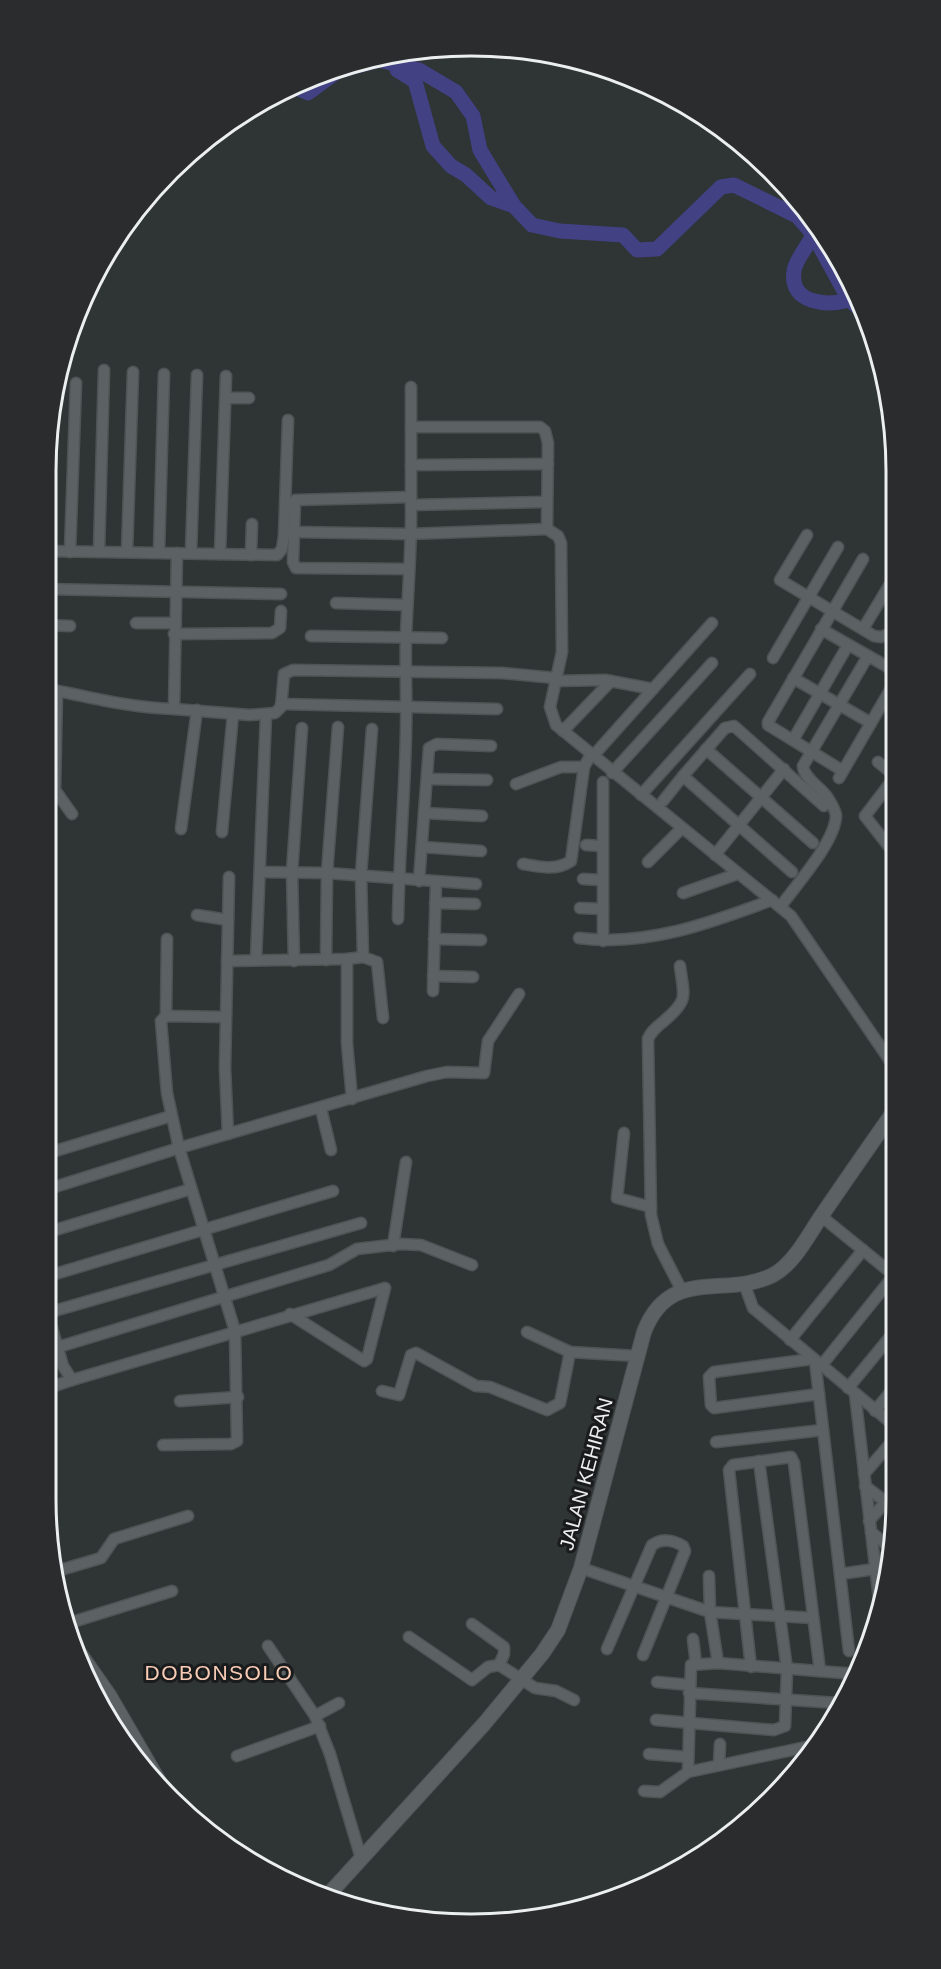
<svg xmlns="http://www.w3.org/2000/svg" width="941" height="1969" viewBox="0 0 941 1969" font-family="Helvetica,sans-serif">
  <style>
    .lines { fill: none; stroke-linecap: round; stroke-linejoin: round }
    .river { stroke: #414183; stroke-width: 15 }
    .street-casing { stroke: #4e5354; stroke-width: 13 }
    .secondary-casing { stroke: #4e5354; stroke-width: 16 }
    .street { stroke: #5c6264; stroke-width: 10 }
    .secondary { stroke: #5c6264; stroke-width: 14 }
    .labels { text-anchor: middle; stroke-width: 6; stroke-linejoin: round; paint-order: stroke }
    .street-label { font-size: 20px; fill: #eceff0; stroke: #191b1c }
    .neighbourhood-label { font-size: 21px; letter-spacing: 1.5px; fill: #f9ccb5; stroke: #191b1c }
    .rim { fill: none; stroke: #eceff0; stroke-width: 3 }
  </style>
  <rect width="100%" height="100%" fill="#2f3435"/>
  <g class="lines">
    <g class="river">
      <path d="M397 70 415 81 433 146 451 166 466 175 491 198 514 206"/>
      <path d="M292 86 308 93 338 71 379 60 419 70 456 92 473 116 480 150 514 206 532 225 560 231 623 235 637 250 657 249 721 187 734 185 797 216 813 234 849 300 865 313"/>
      <path d="M813 234C809 245 795 260 794 271 789 304 827 306 849 300"/>
    </g>
    <defs>
      <g id="street">
        <path d="M227 398H249"/>
        <path d="M411 427H540L545 431 548 443 547 529"/>
        <path d="M411 465 548 464"/>
        <path d="M411 497V387"/>
        <path d="M411 505 545 502"/>
        <path d="M294 532 410 534 547 529 558 536 561 543 562 652 550 707 556 725 791 916 895 1068"/>
        <path d="M807 535 780 580 874 636 881 637 893 632"/>
        <path d="M45 551 277 555 282 549 284 536 288 420"/>
        <path d="M70 552 76 383"/>
        <path d="M99 552 104 370"/>
        <path d="M127 552 133 372"/>
        <path d="M159 552 164 374"/>
        <path d="M191 553 197 375"/>
        <path d="M220 554 226 376"/>
        <path d="M251 555 252 524"/>
        <path d="M45 589 281 594"/>
        <path d="M336 603 407 605"/>
        <path d="M136 623H175"/>
        <path d="M45 625 70 626"/>
        <path d="M821 629 893 670"/>
        <path d="M863 629 893 579"/>
        <path d="M174 634 272 633 280 628 281 611"/>
        <path d="M311 636 442 638"/>
        <path d="M773 658 838 547"/>
        <path d="M793 678 871 723"/>
        <path d="M554 681 605 680 653 689"/>
        <path d="M45 688C88 697 131 708 174 709L177 553"/>
        <path d="M57 691 55 790 72 814"/>
        <path d="M281 704 497 709"/>
        <path d="M174 709 250 715 275 713 281 707 284 674 293 670 502 673 555 678"/>
        <path d="M563 731 611 681"/>
        <path d="M793 740 848 645"/>
        <path d="M706 749 813 843"/>
        <path d="M593 756 712 623"/>
        <path d="M878 762 894 775"/>
        <path d="M843 771 768 725V722L863 559"/>
        <path d="M612 773 712 663"/>
        <path d="M683 776 725 728 734 726 824 806"/>
        <path d="M839 778 893 685"/>
        <path d="M894 778 865 816 894 853"/>
        <path d="M427 779 487 780"/>
        <path d="M516 784 561 767H584"/>
        <path d="M641 795 750 674"/>
        <path d="M663 801 683 776 792 872"/>
        <path d="M424 813 482 816"/>
        <path d="M181 829 197 710"/>
        <path d="M222 832 233 714"/>
        <path d="M586 845 602 846"/>
        <path d="M422 847 481 851"/>
        <path d="M715 855 784 769"/>
        <path d="M648 862 682 828"/>
        <path d="M523 864C540 867 556 871 571 861L584 767 591 754"/>
        <path d="M260 872 327 873 476 884"/>
        <path d="M583 879 602 880"/>
        <path d="M419 881 429 748 437 744 491 746"/>
        <path d="M683 893 737 874"/>
        <path d="M435 903 475 904"/>
        <path d="M781 906C796 885 836 841 836 815 835 809 831 803 828 798 821 787 804 779 803 766L868 656"/>
        <path d="M580 908 603 909"/>
        <path d="M197 915 228 920"/>
        <path d="M398 919C399 856 405 794 406 731 407 699 405 667 406 635 408 589 412 543 411 497L295 500 293 562 296 568 409 569"/>
        <path d="M579 938C646 947 710 923 772 900"/>
        <path d="M434 939 481 940"/>
        <path d="M603 941V782"/>
        <path d="M363 957 377 962 383 1018"/>
        <path d="M347 959V1043L352 1099"/>
        <path d="M256 960 266 715"/>
        <path d="M326 960 327 873 338 727"/>
        <path d="M227 961 347 959 363 957 361 875 372 729"/>
        <path d="M294 961 292 872 302 728"/>
        <path d="M680 966C684 997 689 1000 664 1021 657 1027 652 1030 648 1039L651 1215 658 1244 682 1291"/>
        <path d="M433 976 473 977"/>
        <path d="M433 991 436 882"/>
        <path d="M166 1016 167 939"/>
        <path d="M225 1017 166 1016 161 1021 167 1093 179 1148 427 1076 447 1072 484 1073 488 1041 519 994"/>
        <path d="M321 1109 331 1150"/>
        <path d="M624 1133 617 1198 651 1207"/>
        <path d="M228 1134 225 1068 229 877"/>
        <path d="M45 1154 171 1116"/>
        <path d="M45 1190 179 1148 235 1331 237 1441 231 1444 163 1445"/>
        <path d="M821 1216 895 1276"/>
        <path d="M45 1233 191 1189"/>
        <path d="M393 1246 406 1162"/>
        <path d="M45 1277 333 1191"/>
        <path d="M744 1283 753 1308 896 1427"/>
        <path d="M45 1304 63 1366 72 1380 385 1288 367 1359 364 1361 290 1314"/>
        <path d="M47 1313 361 1223"/>
        <path d="M527 1332 570 1352 637 1356"/>
        <path d="M790 1340 863 1250"/>
        <path d="M45 1351 329 1265 357 1249 400 1244 421 1245 472 1265"/>
        <path d="M812 1359 714 1372 709 1377 711 1405 714 1408 819 1394"/>
        <path d="M815 1361 849 1651"/>
        <path d="M821 1366 895 1274"/>
        <path d="M848 1388 895 1331"/>
        <path d="M45 1389 72 1380"/>
        <path d="M382 1391 399 1395 411 1355 416 1353 476 1386 490 1387 547 1410 560 1403 570 1352"/>
        <path d="M855 1394 880 1608"/>
        <path d="M180 1401 238 1397"/>
        <path d="M875 1411 896 1385"/>
        <path d="M716 1442 823 1430"/>
        <path d="M864 1474 896 1437"/>
        <path d="M865 1486 886 1502"/>
        <path d="M869 1521 896 1490"/>
        <path d="M871 1532 891 1548"/>
        <path d="M581 1568 710 1612 813 1618"/>
        <path d="M57 1571 101 1558 114 1539 188 1516"/>
        <path d="M840 1574 875 1569 891 1550"/>
        <path d="M709 1576 710 1612 718 1663"/>
        <path d="M66 1624 172 1591"/>
        <path d="M472 1624 504 1647V1654L499 1665"/>
        <path d="M409 1637 472 1680 488 1667 499 1665 535 1688 556 1691 574 1700"/>
        <path d="M693 1639 696 1664"/>
        <path d="M268 1646 315 1716 330 1754 361 1858"/>
        <path d="M607 1649 652 1545C662 1538 673 1540 683 1546L685 1551 643 1655"/>
        <path d="M751 1667 729 1470 733 1465 791 1457 794 1463 820 1671"/>
        <path d="M657 1682 690 1685"/>
        <path d="M689 1693 838 1703"/>
        <path d="M98 1703 109 1695"/>
        <path d="M315 1716 339 1703"/>
        <path d="M656 1720 774 1730 785 1726 787 1669 759 1461"/>
        <path d="M649 1754 688 1757"/>
        <path d="M237 1756 320 1726"/>
        <path d="M719 1765 720 1744"/>
        <path d="M688 1772 691 1665 718 1663 856 1674"/>
        <path d="M644 1791 660 1792 688 1772 811 1746"/>
      </g>
      <g id="secondary">
        <path d="M69 1638 109 1695 164 1790"/>
        <path d="M329 1894 484 1724 542 1654 558 1630 581 1568 644 1332C670 1265 725 1299 773 1275 794 1264 809 1234 822 1215 846 1180 870 1145 895 1110"/>
      </g>
    </defs>
    <use href="#street" class="street-casing"/>
    <use href="#secondary" class="secondary-casing"/>
    <use href="#street" class="street"/>
    <use href="#secondary" class="secondary"/>
  </g>
  <g class="labels">
    <g class="street-label">
      <text transform="translate(586 1474) rotate(-75)" y="7">JALAN KEHIRAN</text>
    </g>
    <g class="neighbourhood-label">
      <text x="219" y="1680">DOBONSOLO</text>
    </g>
  </g>
  <path d="M0 0H941V1969H0ZM471 56H471A415 415 0 0 1 886 471V1499A415 415 0 0 1 471 1914H471A415 415 0 0 1 56 1499V471A415 415 0 0 1 471 56Z" fill="#2a2c2d" fill-rule="evenodd"/>
  <path class="rim" d="M471 56H471A415 415 0 0 1 886 471V1499A415 415 0 0 1 471 1914H471A415 415 0 0 1 56 1499V471A415 415 0 0 1 471 56Z"/>
</svg>
